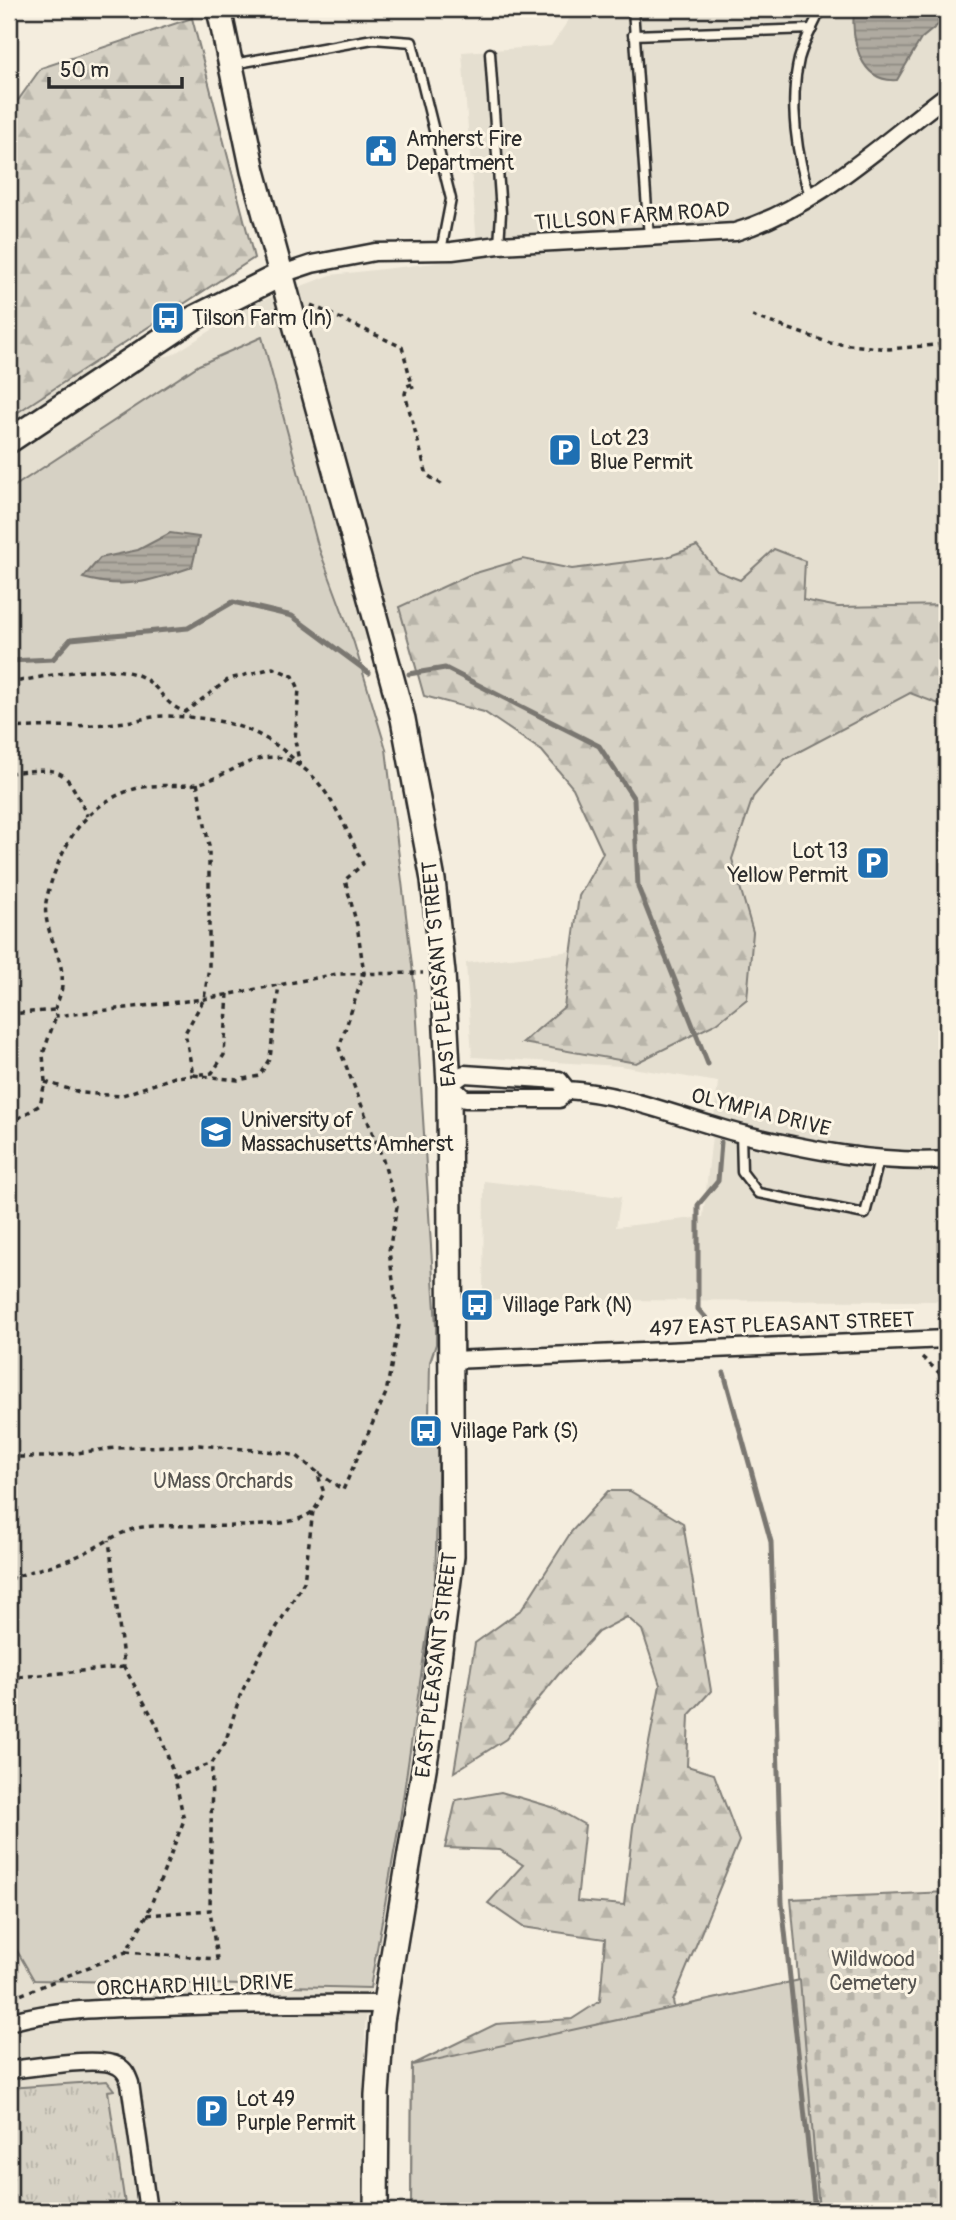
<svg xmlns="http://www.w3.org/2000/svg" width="956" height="2220" viewBox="0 0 956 2220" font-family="Pangolin,sans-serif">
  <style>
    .built { fill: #e5dfd0 }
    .grass { fill: url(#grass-tufts); stroke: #807e78; stroke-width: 2 }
    .forest { fill: url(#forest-firs); stroke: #807e78; stroke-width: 2 }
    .cemetery { fill: url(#cemetery-stones); stroke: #807e78; stroke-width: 2 }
    .park { fill: #d6d1c4; stroke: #807e78; stroke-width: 2 }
    .water { fill: url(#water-rules); stroke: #7a7771; stroke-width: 2 }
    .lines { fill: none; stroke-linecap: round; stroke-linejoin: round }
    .stream { stroke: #7a7771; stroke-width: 5 }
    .lane-casing { stroke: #2b2b2b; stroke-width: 13 }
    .street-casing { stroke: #2b2b2b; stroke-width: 21 }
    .secondary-casing { stroke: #2b2b2b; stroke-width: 28 }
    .path { stroke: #2b2b2b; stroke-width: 3.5; stroke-dasharray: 5 5; stroke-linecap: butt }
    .lane { stroke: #fcf5e5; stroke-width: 8 }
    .street { stroke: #fcf5e5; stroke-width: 16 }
    .secondary { stroke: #fcf5e5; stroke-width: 23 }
    .labels { text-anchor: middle; stroke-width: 6; stroke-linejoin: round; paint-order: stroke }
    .poi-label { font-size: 21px; fill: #2b2b2b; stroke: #fcf5e5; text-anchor: start }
    .street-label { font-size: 21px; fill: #2b2b2b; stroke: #fcf5e5 }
    .park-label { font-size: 21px; fill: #565451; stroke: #fcf5e5 }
  </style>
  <defs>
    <pattern id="grass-tufts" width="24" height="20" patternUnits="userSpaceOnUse" patternTransform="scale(1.75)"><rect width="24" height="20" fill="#d6d1c4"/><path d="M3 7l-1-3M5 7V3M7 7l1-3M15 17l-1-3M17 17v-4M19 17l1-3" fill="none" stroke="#b8b4a9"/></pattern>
    <pattern id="forest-firs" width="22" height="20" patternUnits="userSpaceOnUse" patternTransform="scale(1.75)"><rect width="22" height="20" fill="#d6d1c4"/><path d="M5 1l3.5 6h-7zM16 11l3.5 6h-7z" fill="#b8b4a9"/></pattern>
    <pattern id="cemetery-stones" width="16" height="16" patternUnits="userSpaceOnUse" patternTransform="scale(1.75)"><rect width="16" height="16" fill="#d6d1c4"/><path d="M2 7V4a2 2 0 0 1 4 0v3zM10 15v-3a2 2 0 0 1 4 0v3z" fill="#b8b4a9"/></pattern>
    <pattern id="water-rules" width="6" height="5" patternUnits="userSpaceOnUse" patternTransform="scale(1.75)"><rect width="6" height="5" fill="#afaaa0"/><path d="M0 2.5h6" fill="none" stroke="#8f8b83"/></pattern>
  </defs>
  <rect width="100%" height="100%" fill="#f4edde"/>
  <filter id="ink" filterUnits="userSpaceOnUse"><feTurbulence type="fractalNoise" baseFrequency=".0143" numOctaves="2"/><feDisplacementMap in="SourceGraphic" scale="14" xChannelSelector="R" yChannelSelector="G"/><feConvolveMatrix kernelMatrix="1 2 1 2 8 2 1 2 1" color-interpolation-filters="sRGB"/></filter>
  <g filter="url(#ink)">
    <path class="built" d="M576 9H947V1301L483 1300 484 1181 621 1197 616 1227 703 1217 718 1082 620 1066 472 1057 466 963 633 944 697 811 406 631 354 643 386 749 415 990 436 1326V1344L430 1362 429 1418 439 1449 435 1580 365 2026 362 2211H9V144L35 135 109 388 155 358 172 355 215 328 217 321 250 305 331 275 478 258 462 52 551 46Z"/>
    <path class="grass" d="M107 2081 114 2090 108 2091 126 2211H9V2088Z"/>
    <g class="forest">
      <path d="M192 18 254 258 9 418V113L41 68Z"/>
      <path d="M697 546 717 571 740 580 774 549 805 561 803 600 838 607 947 605V707L910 693 785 759 753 797 732 859 753 932 747 999 717 1023 636 1063 522 1043 564 1007 579 896 603 853 573 788 542 751 484 712 424 696 399 607 469 575 523 559 572 569 667 557Z"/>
      <path d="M608 1491H630L683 1523 711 1691 689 1715 687 1766 714 1774 739 1841 673 2001 679 2031 411 2211 412 2065 496 2024 572 2019 600 2001 605 1939 523 1927 488 1903 523 1865 500 1850 445 1848 456 1800 501 1792 555 1808 585 1825 577 1901 624 1905 633 1827 660 1685 642 1630 627 1617 598 1632 558 1675 506 1739 454 1772 475 1643 522 1609 571 1532Z"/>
    </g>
    <path class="cemetery" d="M947 1892V2211H819L791 1899Z"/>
    <g class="park">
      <path d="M262 337 318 546 354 643 386 749 415 990 436 1326V1344L430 1362 429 1418 439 1449 435 1580 400 1819 370 1988 34 1980 9 1937V490L199 365Z"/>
      <path d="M800 1980 819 2211H411L412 2065Z"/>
    </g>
    <g class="water">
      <path d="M854 9H947V10L939 24 921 39 897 80C859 83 851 38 854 9Z"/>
      <path d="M170 533 199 537 192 567C151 581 126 590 83 578L100 558 138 550Z"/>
    </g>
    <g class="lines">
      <g class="stream">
        <path d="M9 661 53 659 71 639 188 628 233 602 292 616 369 673"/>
        <path d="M409 674 445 668 599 746 634 799 638 887 708 1064"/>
        <path d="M706 1318 698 1309V1205L718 1181 721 1142"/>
        <path d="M724 1373 771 1542 782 1903 815 2211"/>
      </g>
      <defs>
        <g id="lane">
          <path d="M633 9 649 238"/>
          <path d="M633 35 812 29"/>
          <path d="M490 53 501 213 499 245"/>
          <path d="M233 64 373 39 412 42 451 199 441 251"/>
          <path d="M811 198C796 158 789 101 799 59 804 41 814 25 821 9"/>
          <path d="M741 1133 742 1172 758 1193 865 1214 879 1160"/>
        </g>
        <g id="street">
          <path d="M282 274 312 264 375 252 452 251 499 245 735 232C817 207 880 145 947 95"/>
          <path d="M567 1090 559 1099H465L449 1085 464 1074 559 1080 567 1090C628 1094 683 1119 742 1134 809 1150 878 1164 947 1160"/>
          <path d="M451 1360 947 1339"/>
          <path d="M9 2022C59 2008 112 2008 164 2007 238 2004 311 2003 385 2004"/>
          <path d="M9 2070C34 2068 97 2055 118 2066 125 2070 127 2075 130 2083L148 2211"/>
        </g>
        <g id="secondary">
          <path d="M219 9 253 171 403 719 433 880 443 973 449 1085 452 1556 428 1745 382 2021 377 2095 376 2211"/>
          <path d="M9 441 194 318 282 274"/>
        </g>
      </defs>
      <use href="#lane" class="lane-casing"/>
      <use href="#street" class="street-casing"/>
      <use href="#secondary" class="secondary-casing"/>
      <g class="path">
        <path d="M311 305 402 347 413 388"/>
        <path d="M752 316 830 343 889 349 947 344"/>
        <path d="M412 384 407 386 405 394 427 475 443 485"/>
        <path d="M9 683C44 677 120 658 148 681 164 693 164 704 185 712L229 679 273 668 293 676 299 689 295 740 300 766"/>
        <path d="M9 728C45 726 81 727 117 723 133 722 150 716 165 716 219 717 260 726 299 764"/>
        <path d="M9 773C64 767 64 766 87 816"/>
        <path d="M197 783 209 846V967L204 999 185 1033 193 1075 238 1080 259 1076 270 1058 279 984"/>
        <path d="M55 1010C57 1002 62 993 62 985 65 956 42 931 46 902 49 885 58 862 66 847 80 817 110 793 143 787 160 784 179 787 196 784 234 776 262 741 300 766 328 783 349 835 363 864L345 880 357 925 364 973 339 1048 382 1157 397 1207 389 1251 399 1325 386 1393 343 1490 317 1472"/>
        <path d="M9 1014 55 1010 56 1016 204 999 337 974 423 973"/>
        <path d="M45 1082 83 1093 120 1096 175 1077 212 1073 224 1055 228 993"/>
        <path d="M9 1124 40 1105 45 1082 43 1054 56 1016"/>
        <path d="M922 1357 947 1380"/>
        <path d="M9 1457H45L115 1448 199 1445 277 1452 297 1456 317 1472 324 1493C321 1498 317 1507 313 1511 289 1535 179 1522 143 1527 120 1530 101 1546 80 1555 57 1566 32 1569 9 1580"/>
        <path d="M9 1678 124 1667"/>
        <path d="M175 1778 212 1763 225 1743 240 1696 258 1658 304 1582 313 1511"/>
        <path d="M147 1915 210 1910 212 1763"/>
        <path d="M126 1952 217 1959 210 1910"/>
        <path d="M9 1985 15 1997 126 1952 147 1915 184 1820 175 1778 157 1725 124 1667 109 1540"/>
      </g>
      <use href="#lane" class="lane"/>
      <use href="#street" class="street"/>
      <use href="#secondary" class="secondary"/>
    </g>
  </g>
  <defs>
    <symbol id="civic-square" viewBox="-11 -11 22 22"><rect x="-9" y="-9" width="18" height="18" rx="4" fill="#1f6fb2" stroke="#fcf5e5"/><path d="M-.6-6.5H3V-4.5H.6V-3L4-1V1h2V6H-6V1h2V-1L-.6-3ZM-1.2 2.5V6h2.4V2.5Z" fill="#fff"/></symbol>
    <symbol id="bus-square" viewBox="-11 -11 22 22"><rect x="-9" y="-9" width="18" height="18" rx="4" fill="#1f6fb2" stroke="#fcf5e5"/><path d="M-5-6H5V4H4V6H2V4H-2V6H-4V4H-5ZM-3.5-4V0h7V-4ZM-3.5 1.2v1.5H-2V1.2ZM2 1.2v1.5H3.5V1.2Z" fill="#fff"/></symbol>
    <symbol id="parking-square" viewBox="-11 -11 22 22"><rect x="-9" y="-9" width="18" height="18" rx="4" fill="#1f6fb2" stroke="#fcf5e5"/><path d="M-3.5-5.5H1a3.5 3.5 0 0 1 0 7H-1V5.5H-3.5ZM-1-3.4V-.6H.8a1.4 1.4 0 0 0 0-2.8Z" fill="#fff"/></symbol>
    <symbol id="university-square" viewBox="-11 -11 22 22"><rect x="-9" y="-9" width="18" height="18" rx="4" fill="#1f6fb2" stroke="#fcf5e5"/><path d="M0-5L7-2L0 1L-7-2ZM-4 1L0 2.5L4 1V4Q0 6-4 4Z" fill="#fff"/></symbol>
  </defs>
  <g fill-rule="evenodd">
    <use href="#civic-square" x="362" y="132" width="38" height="38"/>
    <use href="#bus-square" x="149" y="299" width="38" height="38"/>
    <use href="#parking-square" x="546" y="431" width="38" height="38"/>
    <use href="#parking-square" x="854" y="844" width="38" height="38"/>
    <use href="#university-square" x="197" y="1113" width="38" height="38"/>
    <use href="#bus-square" x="458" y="1286" width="38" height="38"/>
    <use href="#bus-square" x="407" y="1412" width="38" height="38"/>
    <use href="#parking-square" x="193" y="2092" width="38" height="38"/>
  </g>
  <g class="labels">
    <g class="poi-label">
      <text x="406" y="146">Amherst Fire<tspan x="406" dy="24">Department</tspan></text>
      <text x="192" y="325">Tilson Farm (In)</text>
      <text x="590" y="445">Lot 23<tspan x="590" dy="24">Blue Permit</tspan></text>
      <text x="848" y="858" text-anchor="end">Lot 13<tspan x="848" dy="24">Yellow Permit</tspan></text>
      <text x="241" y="1127">University of<tspan x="241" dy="24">Massachusetts Amherst</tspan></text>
      <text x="502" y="1312">Village Park (N)</text>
      <text x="450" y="1438">Village Park (S)</text>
      <text x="236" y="2106">Lot 49<tspan x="236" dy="24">Purple Permit</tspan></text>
    </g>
    <g class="street-label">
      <text transform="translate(632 216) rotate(-4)" y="7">TILLSON FARM ROAD</text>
      <text transform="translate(439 974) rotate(-95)" y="7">EAST PLEASANT STREET</text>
      <text transform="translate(761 1112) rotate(14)" y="7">OLYMPIA DRIVE</text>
      <text transform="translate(782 1324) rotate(-2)" y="7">497 EAST PLEASANT STREET</text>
      <text transform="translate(436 1665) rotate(-83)" y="7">EAST PLEASANT STREET</text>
      <text transform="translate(195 1985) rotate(-2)" y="7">ORCHARD HILL DRIVE</text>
    </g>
    <g class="park-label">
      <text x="223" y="1488">UMass Orchards</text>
      <text x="873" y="1966">Wildwood<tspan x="873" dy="24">Cemetery</tspan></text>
    </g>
  </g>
  <rect width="956" height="2220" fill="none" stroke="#fcf5e5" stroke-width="35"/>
  <rect x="18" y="18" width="921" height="2185" fill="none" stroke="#2b2b2b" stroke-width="2.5" filter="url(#ink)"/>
  <path d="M49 77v10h133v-10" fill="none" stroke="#2b2b2b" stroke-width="3.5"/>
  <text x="60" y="77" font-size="21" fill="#2b2b2b" stroke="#fcf5e5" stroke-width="5" paint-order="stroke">50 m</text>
</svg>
